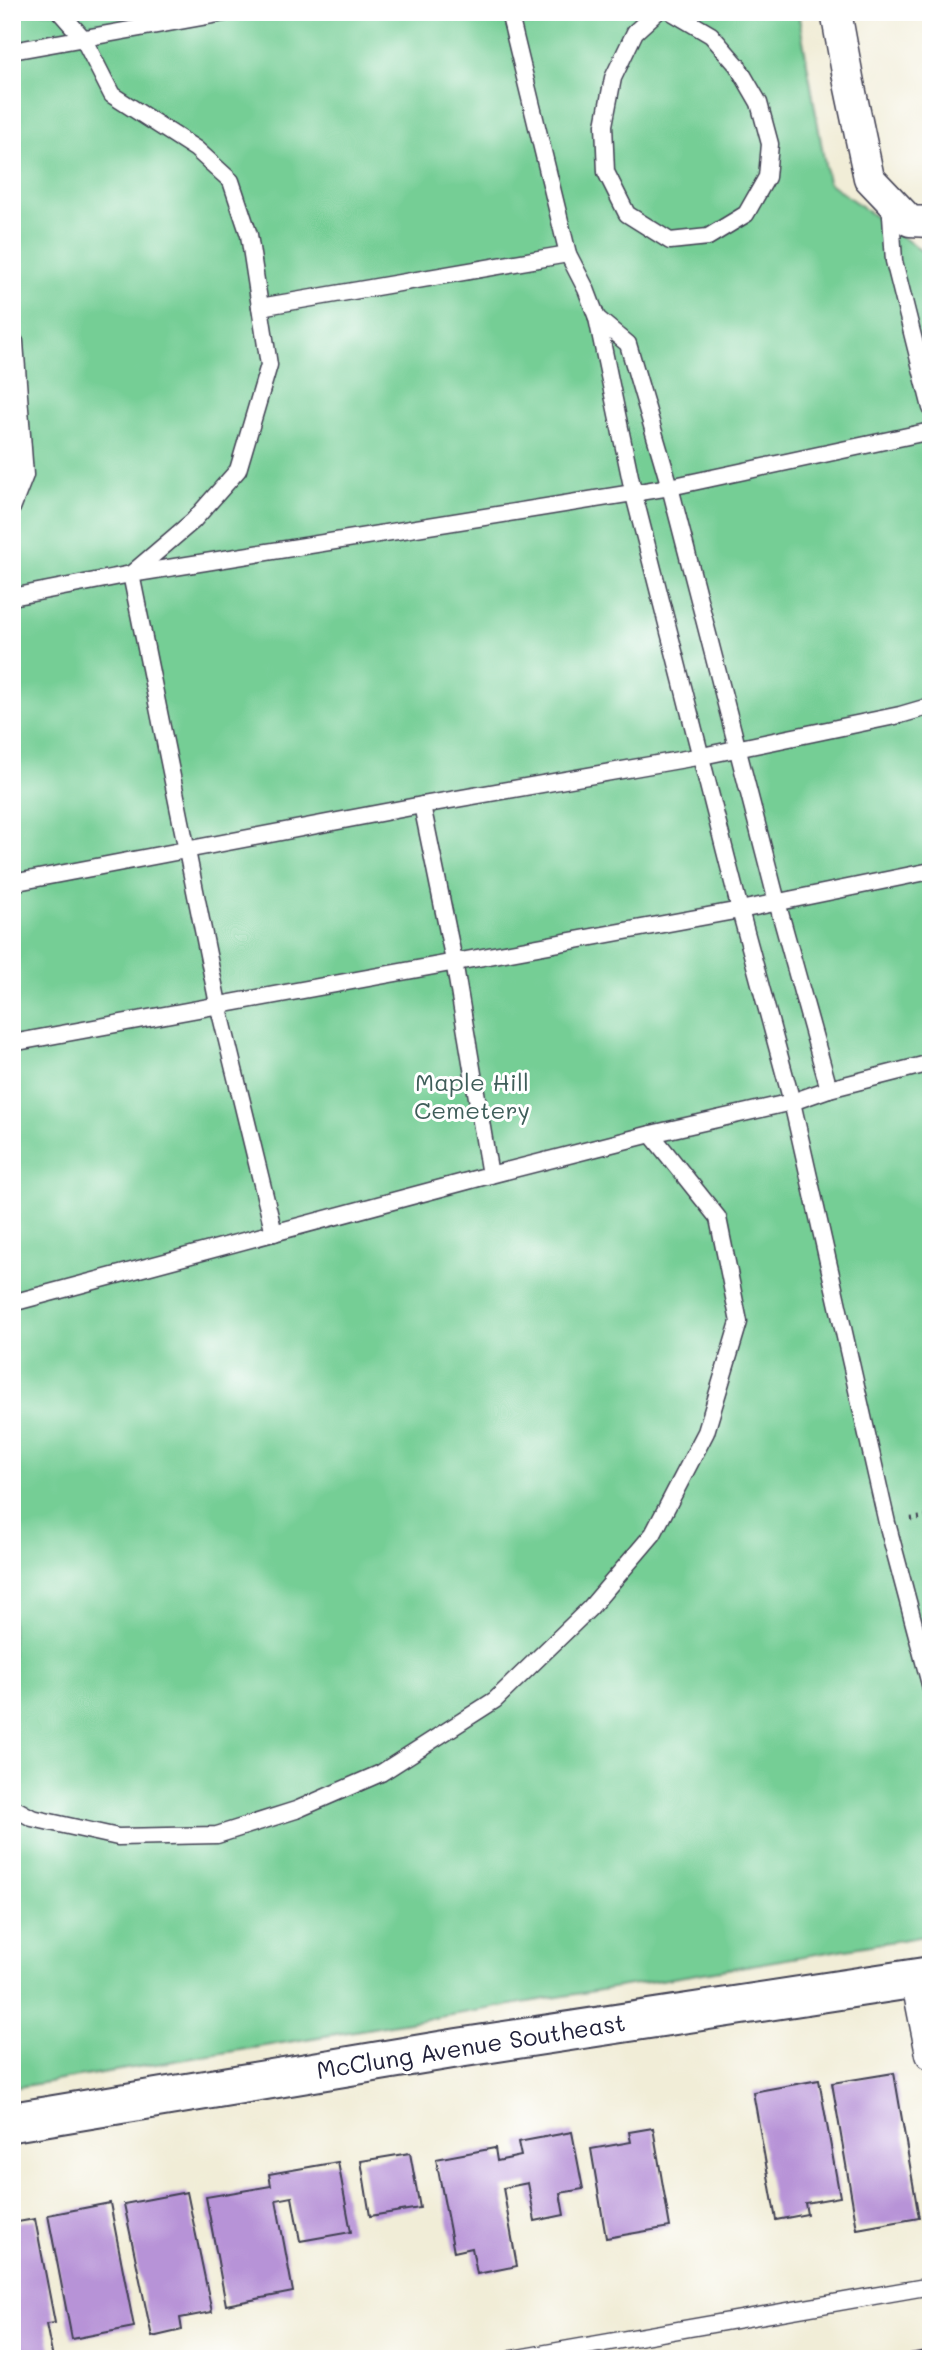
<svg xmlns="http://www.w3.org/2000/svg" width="943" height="2371" viewBox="0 0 943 2371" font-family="Mali,sans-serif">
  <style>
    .green { fill: #74ce95; stroke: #4b7868; stroke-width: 2 }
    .building { fill: #b793d7 }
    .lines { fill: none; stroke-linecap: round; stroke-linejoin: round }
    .service-casing { stroke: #414052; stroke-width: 19 }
    .minor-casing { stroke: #414052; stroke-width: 33 }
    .tertiary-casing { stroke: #414052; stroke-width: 42 }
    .path { stroke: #414052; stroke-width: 4.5; stroke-dasharray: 2 5; stroke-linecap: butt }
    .service { stroke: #fff; stroke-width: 16 }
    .minor { stroke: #fff; stroke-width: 30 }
    .tertiary { stroke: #fff; stroke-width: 38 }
    .labels { text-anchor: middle; stroke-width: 6; stroke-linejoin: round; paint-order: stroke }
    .park-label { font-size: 24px; fill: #3f5e5a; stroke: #fff }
    .street-label { font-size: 24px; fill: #22223b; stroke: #fff }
  </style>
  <rect width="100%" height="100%" fill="#fff"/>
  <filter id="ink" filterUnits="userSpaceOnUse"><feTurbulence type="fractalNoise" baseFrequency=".0143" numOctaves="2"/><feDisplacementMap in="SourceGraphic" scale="14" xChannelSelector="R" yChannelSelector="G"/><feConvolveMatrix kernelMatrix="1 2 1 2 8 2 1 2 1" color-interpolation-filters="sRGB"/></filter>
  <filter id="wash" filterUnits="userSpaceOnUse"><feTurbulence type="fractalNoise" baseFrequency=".00686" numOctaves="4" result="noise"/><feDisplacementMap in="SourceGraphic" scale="28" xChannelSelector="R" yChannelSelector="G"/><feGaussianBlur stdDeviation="1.57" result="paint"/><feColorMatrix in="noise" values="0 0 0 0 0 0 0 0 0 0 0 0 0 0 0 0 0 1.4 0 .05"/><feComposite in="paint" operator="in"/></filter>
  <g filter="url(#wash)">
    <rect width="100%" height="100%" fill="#f1edd7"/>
    <path class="green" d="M12 12H798L828 182 931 258V1935L12 2088Z"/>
    <g id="blocks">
      <g class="building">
        <path d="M894 2073 919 2218 857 2229 832 2083Z"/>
        <path d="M819 2080 840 2197 805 2203 807 2214 776 2220 753 2092Z"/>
        <path d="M653 2128 670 2227 606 2238 591 2149 631 2142 629 2132Z"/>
        <path d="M572 2132 583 2189 560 2193 564 2215 535 2221 528 2183 503 2188 517 2266 477 2274 472 2248 454 2252 436 2159 495 2148 497 2161 521 2156 518 2142Z"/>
        <path d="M410 2153 420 2208 370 2216 361 2161Z"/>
        <path d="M338 2162 351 2232 300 2241 292 2197 276 2200 293 2292 226 2305 206 2197 271 2186 269 2174Z"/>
        <path d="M187 2192 212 2312 180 2318 182 2330 152 2337 124 2204Z"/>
        <path d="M110 2203 134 2327 72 2339 48 2215Z"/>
        <path d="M35 2219 55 2323 46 2324 53 2359H12V2223Z"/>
        <path d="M931 2350V2359H909V2354Z"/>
      </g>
    </g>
  </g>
  <g filter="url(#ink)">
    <use href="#blocks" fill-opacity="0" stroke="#414052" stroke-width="2"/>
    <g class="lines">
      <defs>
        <g id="service">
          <path d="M60 12 83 38 112 95 196 149 231 181 249 235 269 365 238 470 193 521 131 574 218 1004 274 1233"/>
          <path d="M509 12 568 254 586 289 597 318 628 344 670 487 777 902 829 1089"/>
          <path d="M657 12 635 32 613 78 604 125 606 172 627 214 670 241 708 237 746 214 767 177 770 144 759 103 737 65 711 35 672 12"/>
          <path d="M12 51 230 12"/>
          <path d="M890 201 894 261 931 408"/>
          <path d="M260 307 568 254"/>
          <path d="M597 318 633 491 740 910 792 1102 887 1523 931 1688"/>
          <path d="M12 338 15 342 25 475 12 508"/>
          <path d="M12 597 131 574 670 487 931 431"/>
          <path d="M422 805 454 961 490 1175"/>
          <path d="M12 883 422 805 702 756 900 715 931 706"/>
          <path d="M12 1043 740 910 931 871"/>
          <path d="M12 1303 490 1175 651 1134 792 1102 829 1089 931 1063"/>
          <path d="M12 1807 32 1818 118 1837 217 1835 296 1810 381 1773 495 1700 590 1608 653 1534 706 1432 739 1322 718 1218 651 1134"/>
          <path d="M512 2359 931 2286"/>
        </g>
        <g id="minor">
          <path d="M836 12 849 83 869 178 910 221 931 222"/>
          <path d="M916 1978 931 2054"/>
        </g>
        <path id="tertiary" d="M12 2122 458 2048 931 1976"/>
      </defs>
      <use href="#service" class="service-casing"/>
      <use href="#minor" class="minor-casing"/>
      <use href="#tertiary" class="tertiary-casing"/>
      <path class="path" d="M911 1519 931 1516"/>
      <use href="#service" class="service"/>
      <use href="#minor" class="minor"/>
      <use href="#tertiary" class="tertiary"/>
    </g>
  </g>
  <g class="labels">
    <g class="park-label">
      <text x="472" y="1091">Maple Hill<tspan x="472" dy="28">Cemetery</tspan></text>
    </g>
    <g class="street-label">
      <text transform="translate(471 2047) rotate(-9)" y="8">McClung Avenue Southeast</text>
    </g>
  </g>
  <rect width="943" height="2371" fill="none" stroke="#fff" stroke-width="42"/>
</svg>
